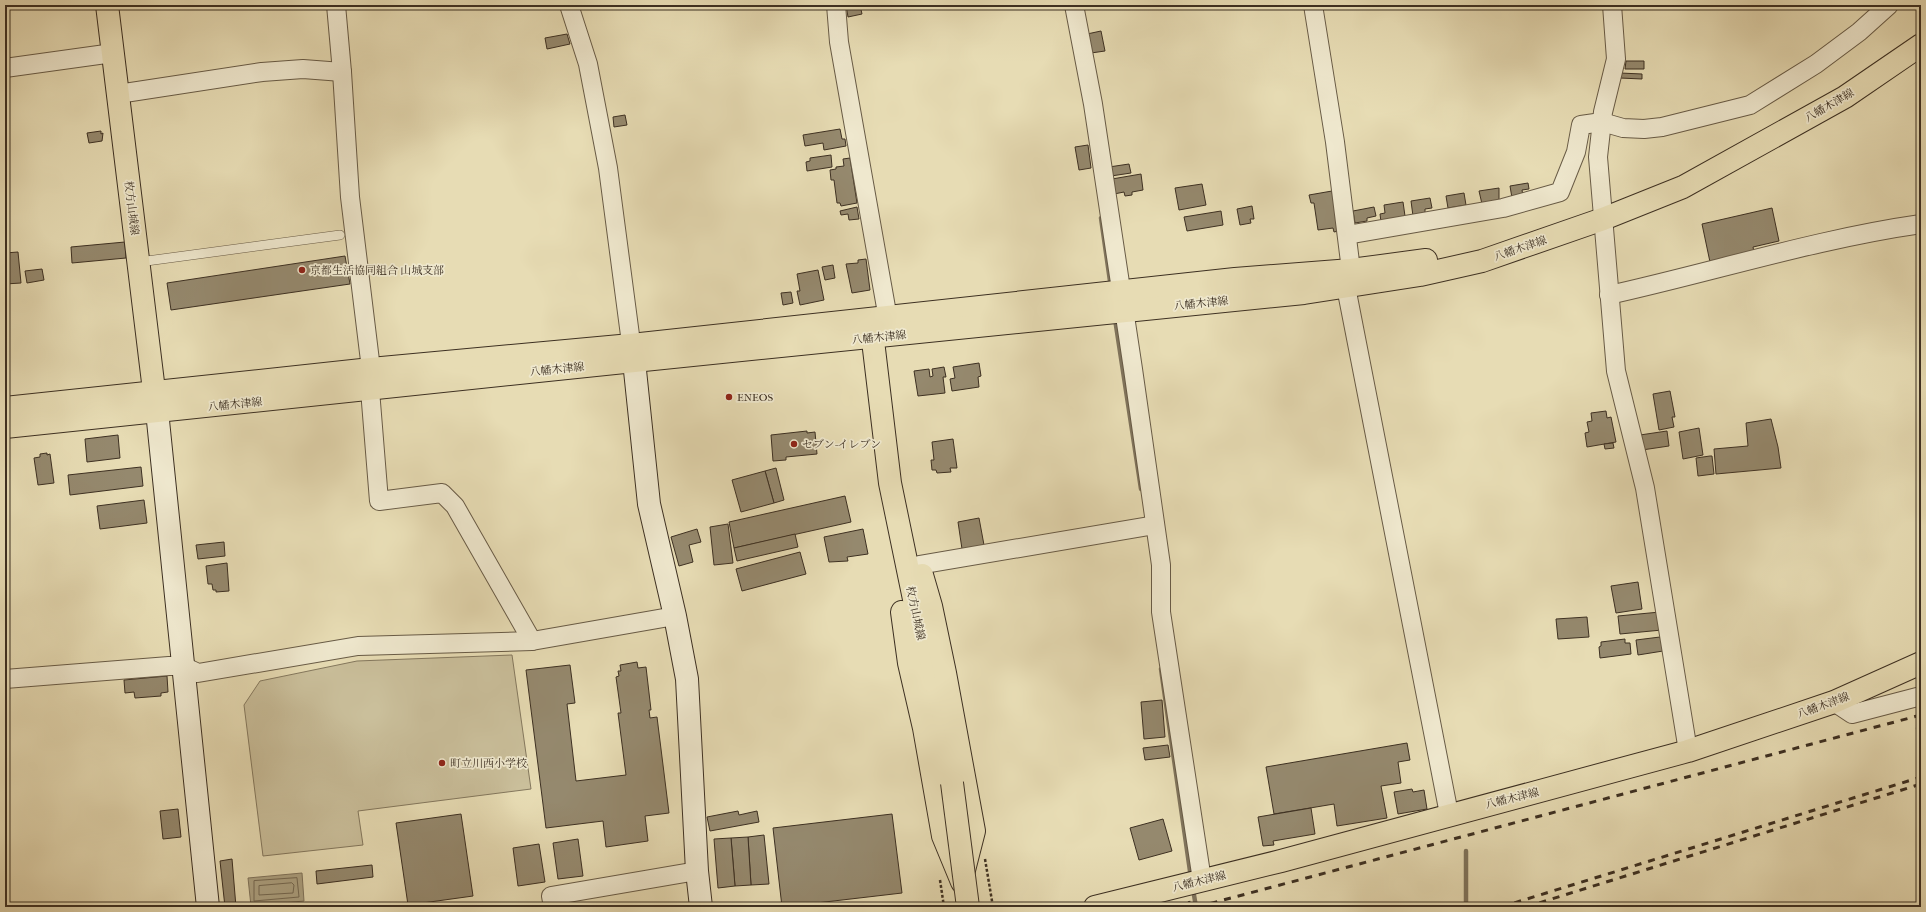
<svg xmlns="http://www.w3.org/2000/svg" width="1926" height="912" viewBox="0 0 1926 912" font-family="'IM FELL French Canon','Noto Serif JP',serif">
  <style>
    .green { fill: #cabf9b; stroke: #84785e }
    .water { fill: #ada282; stroke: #80745c }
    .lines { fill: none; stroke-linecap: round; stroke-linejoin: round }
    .shore { stroke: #756952; stroke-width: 1 }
    .stream { stroke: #80745c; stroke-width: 4.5 }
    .building { fill: #95896e; stroke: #3d3022 }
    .lane-casing { stroke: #685b46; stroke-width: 10 }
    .street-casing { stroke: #685b46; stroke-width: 20 }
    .secondary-casing { stroke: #3d3022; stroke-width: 24 }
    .primary-casing { stroke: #3d3022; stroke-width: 24 }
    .path { stroke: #3d3022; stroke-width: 2.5; stroke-dasharray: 3 2; stroke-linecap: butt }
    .lane { stroke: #efe8ce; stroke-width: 9 }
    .street { stroke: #efe8ce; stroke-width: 18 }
    .secondary { stroke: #efe8ce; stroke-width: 22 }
    .primary { stroke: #e7dcb4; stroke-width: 22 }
    .rail { stroke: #3d3022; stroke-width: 3; stroke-dasharray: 7 7; stroke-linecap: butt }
    .primary-bridge-casing { stroke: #3d3022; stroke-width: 24; stroke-linecap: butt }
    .primary-bridge { stroke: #e7dcb4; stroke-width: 22 }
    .poi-dot { fill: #8f2418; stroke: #efe8ce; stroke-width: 1.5 }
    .labels { text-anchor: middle; stroke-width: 3.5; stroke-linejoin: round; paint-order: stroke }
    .street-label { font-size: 11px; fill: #3d3022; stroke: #efe8ce }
    .poi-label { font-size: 11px; fill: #3d3022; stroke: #efe8ce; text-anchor: start }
  </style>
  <rect width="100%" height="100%" fill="#e7dcb4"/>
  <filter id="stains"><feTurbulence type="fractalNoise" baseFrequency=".005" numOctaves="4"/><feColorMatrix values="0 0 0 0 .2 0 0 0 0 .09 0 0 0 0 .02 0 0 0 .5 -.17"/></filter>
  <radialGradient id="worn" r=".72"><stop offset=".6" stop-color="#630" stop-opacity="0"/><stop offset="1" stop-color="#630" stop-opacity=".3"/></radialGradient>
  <path class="green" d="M512 655 531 789 358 811 363 845 263 856 244 705 260 681 357 661Z"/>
  <path class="water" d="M302 873 304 901 251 906 248 878Z"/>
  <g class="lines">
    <g class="shore">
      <path d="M297 878 299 897 254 901V881Z"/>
      <path d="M292 883 294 885 293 893 259 895V886Z"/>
    </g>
    <g class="stream">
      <path d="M1101 218 1111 288"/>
      <path d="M1115 319 1141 489"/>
      <path d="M1161 669 1191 878"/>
      <path d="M1918 728 1921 745"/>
      <path d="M1193 889 1196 907"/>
      <path d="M1466 907V851"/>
    </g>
  </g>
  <g class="building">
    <path d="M846 5H860L862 14 848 17Z"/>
    <path d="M1101 31 1105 51 1091 53 1087 34Z"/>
    <path d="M567 34 570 44 547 49 545 38Z"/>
    <path d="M1626 61H1644V69H1625Z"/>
    <path d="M1620 73 1642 74V79L1620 78Z"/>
    <path d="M625 115 627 125 614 127 613 117Z"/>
    <path d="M840 129 842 139H845L846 146 824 150 823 143 805 146 803 135Z"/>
    <path d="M101 131V134L103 133 102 141 89 143 87 133Z"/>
    <path d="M1088 145 1091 168 1079 170 1075 147Z"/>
    <path d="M831 155 832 167 807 171 806 162 810 161V158Z"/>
    <path d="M850 158 857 203 841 206 840 203H837L834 180H831L830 170 836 169V167L844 166 843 159Z"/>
    <path d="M1129 164 1131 173 1111 176 1109 167Z"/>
    <path d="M1141 174 1143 190 1132 192V195L1125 196 1124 192 1114 194 1112 179Z"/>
    <path d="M1528 183 1529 189 1522 190 1523 196 1512 198 1510 186Z"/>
    <path d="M1202 184 1206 205 1179 210 1175 188Z"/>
    <path d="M1499 188V201L1482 204 1479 191Z"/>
    <path d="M1332 191 1338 231 1334 232 1333 228 1318 230 1314 203H1311L1309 195Z"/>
    <path d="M1464 193 1466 205 1448 208 1446 196Z"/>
    <path d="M1430 198 1432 208 1425 209V213L1413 216 1411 201Z"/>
    <path d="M1403 202 1405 216 1381 222 1380 214 1385 213 1384 205Z"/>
    <path d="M1252 206 1254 219H1250L1251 223 1240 225 1237 209Z"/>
    <path d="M857 207 859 219 849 220 848 214 841 215 840 211Z"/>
    <path d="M1374 207 1376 216 1367 218V221L1355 223 1353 211Z"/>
    <path d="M1772 208 1779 241 1753 247 1754 252 1710 262 1702 224Z"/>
    <path d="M1221 211 1223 225 1187 231 1184 217Z"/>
    <path d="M125 242 126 258 72 263 71 247Z"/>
    <path d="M18 252 21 283 5 284V253Z"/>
    <path d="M345 256 350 284 171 310 167 283Z"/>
    <path d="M866 259 870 290 852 293 846 264 858 263V260Z"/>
    <path d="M833 265 835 278 825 280 822 267Z"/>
    <path d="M42 269 44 280 27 283 25 271Z"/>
    <path d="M818 270 824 300 800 305 797 291H800L797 274Z"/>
    <path d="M791 292 793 303 783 305 781 293Z"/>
    <path d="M979 363 981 376 978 377 979 387 952 391 950 379 955 378 953 367Z"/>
    <path d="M944 367 946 377H943L945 393 918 396 914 371 929 369 930 377 933 376 932 369Z"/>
    <path d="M1670 391 1675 417H1672L1674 427 1659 430 1653 394Z"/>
    <path d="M1606 411 1607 418 1611 417 1616 442 1587 447 1585 433 1589 432 1587 422 1592 421 1591 413Z"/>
    <path d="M1771 419 1778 447 1781 468 1716 474 1714 449 1748 446 1746 423Z"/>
    <path d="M1699 428 1703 455 1683 459 1679 432Z"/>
    <path d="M807 431V433L815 432 817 454 786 457V460L773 461 771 435Z"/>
    <path d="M1667 431 1669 446 1642 450 1640 435Z"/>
    <path d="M118 435 120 458 87 462 85 439Z"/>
    <path d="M953 439 957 468H950L951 472 937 473 936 470H932L931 460H934L932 442Z"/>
    <path d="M1613 443 1614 448 1605 449 1604 444Z"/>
    <path d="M47 453V455L50 454 54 483 38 485 34 458 40 457V454Z"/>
    <path d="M1710 456H1712L1714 474 1698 476 1696 458Z"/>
    <path d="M141 467 143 486 70 495 68 475Z"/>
    <path d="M776 468 784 500 774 503 765 471Z"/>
    <path d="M765 471 774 503 741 512 732 480Z"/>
    <path d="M845 496 851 522 734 548 729 522Z"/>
    <path d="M144 500 147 523 100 529 97 506Z"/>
    <path d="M979 518 984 545 962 549 958 522Z"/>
    <path d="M728 524 733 563 714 565 710 527Z"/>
    <path d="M697 529 701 542 689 545 693 562 679 566 671 537Z"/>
    <path d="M863 529 868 554 847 557 848 561 829 562 824 537Z"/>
    <path d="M795 534 798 547 737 561 734 548Z"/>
    <path d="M224 542 225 556 198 559 196 545Z"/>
    <path d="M800 552 806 574 742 591 736 569Z"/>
    <path d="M227 563 229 591 216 592V590H213L212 584H208L206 566Z"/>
    <path d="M1638 582 1642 609 1616 613 1611 586Z"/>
    <path d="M1660 612 1662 630 1620 634 1618 616Z"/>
    <path d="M1587 617 1589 637 1558 639 1556 619Z"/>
    <path d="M1660 637 1663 651 1638 655 1636 640Z"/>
    <path d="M1625 639V643H1630L1631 654 1600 658 1599 647 1601 646V642Z"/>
    <path d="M637 662 638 668 646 667 651 710H649L650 718 657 717 669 813 645 816 648 841 606 847 603 821 546 828 526 670 570 665 575 703 567 704 576 781 626 775 618 713H621L616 677 619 676 618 671H621L620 665Z"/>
    <path d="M167 676 168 692 161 693V696L135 698 134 692 125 693 124 680Z"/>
    <path d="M1162 700 1165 737 1144 739 1141 702Z"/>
    <path d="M1407 743 1410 760 1398 762 1401 783 1381 786 1387 818 1337 826 1334 804 1274 814 1266 767Z"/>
    <path d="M1168 745 1170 757 1145 760 1143 748Z"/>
    <path d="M1412 789 1413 792 1424 790 1427 809 1398 814 1394 792Z"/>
    <path d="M1311 808 1315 834 1273 841 1274 845 1263 846 1258 817Z"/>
    <path d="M178 809 181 837 163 839 160 811Z"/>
    <path d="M738 811 739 815 757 811 759 822 710 831 707 817Z"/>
    <path d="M461 814 473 896 408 905 396 823Z"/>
    <path d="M892 814 902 893 782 907 773 828Z"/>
    <path d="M1163 819 1172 851 1139 860 1130 828Z"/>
    <path d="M764 835 769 884 751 885 748 837Z"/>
    <path d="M748 837 751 885 735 886 731 838Z"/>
    <path d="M731 838 735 886 718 888 714 839Z"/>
    <path d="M578 839 583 876 558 879 553 843Z"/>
    <path d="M539 844 545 882 518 886 513 848Z"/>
    <path d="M232 859 236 907H225L220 861Z"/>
    <path d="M372 865 373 877 317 884 316 871Z"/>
  </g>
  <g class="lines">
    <defs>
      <path id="lane" d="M139 262 340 235"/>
      <g id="street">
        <path d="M336 5 342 72 350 197 371 369"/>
        <path d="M569 5 588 64 608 168 633 358"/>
        <path d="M836 5 839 42 890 330"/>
        <path d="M1074 5 1093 104 1133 369 1161 565V612L1202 880"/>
        <path d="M1313 5 1335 142 1351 270"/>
        <path d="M1612 5 1616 59 1603 112 1598 157 1616 371 1645 488 1688 751"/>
        <path d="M5 68 113 53"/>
        <path d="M118 94 262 72 303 69 342 72"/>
        <path d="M1347 235 1503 208 1560 192 1576 152 1581 125 1602 122 1623 128 1644 129 1662 127 1750 105 1816 64 1859 32 1889 5"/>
        <path d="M1346 287 1449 814"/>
        <path d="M1609 295C1713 272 1816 239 1921 224"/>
        <path d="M370 390 379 501 442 493 455 506 532 641"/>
        <path d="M919 565 1155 525"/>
        <path d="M5 679 169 666H183L198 673 358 646 532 641 675 616"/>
        <path d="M1834 702 1852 714 1921 696"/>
        <path d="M553 907 551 896 697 871"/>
      </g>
      <g id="secondary">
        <path d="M634 361 649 504 675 616 687 679 697 871 701 907"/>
        <path d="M157 411 208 907"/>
      </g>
      <g id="primary">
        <path d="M107 5 156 407"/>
        <path d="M871 324 890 483 952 783"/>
        <path d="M5 408 371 369 631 345 1235 279 1351 270 1426 260"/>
        <path d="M5 427 634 361 1304 293 1420 275 1482 261 1603 219 1683 187 1845 97 1921 45"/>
        <path d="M922 575 931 606 945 673 974 831 963 874"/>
        <path d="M902 612 909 663 924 728 943 836 962 882"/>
        <path d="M1095 907 1281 861 1688 751 1834 702 1921 663"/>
      </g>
    </defs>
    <use href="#lane" class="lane-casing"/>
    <use href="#street" class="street-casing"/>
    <use href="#secondary" class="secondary-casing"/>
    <use href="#primary" class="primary-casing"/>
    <g class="path">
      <path d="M985 859 993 907"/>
      <path d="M940 880 944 907"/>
      <path d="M1189 901 1190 907"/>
    </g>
    <use href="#lane" class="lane"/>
    <use href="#street" class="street"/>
    <use href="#secondary" class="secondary"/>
    <use href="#primary" class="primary"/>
    <g class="rail">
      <path d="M1197 907 1921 715"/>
      <path d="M1501 907 1921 777"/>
      <path d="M1526 907 1921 784"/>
    </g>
    <defs>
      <path id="primary-bridge" d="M952 783 968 907"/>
    </defs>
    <use href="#primary-bridge" class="primary-bridge-casing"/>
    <use href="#primary-bridge" class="primary-bridge"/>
  </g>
  <g class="poi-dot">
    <circle cx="302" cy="270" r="4"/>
    <circle cx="729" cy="397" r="4"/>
    <circle cx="794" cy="444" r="4"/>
    <circle cx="442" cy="763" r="4"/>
  </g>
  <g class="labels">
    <g class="street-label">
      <text transform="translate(1829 105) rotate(-30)" y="4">八幡木津線</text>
      <text transform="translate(132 208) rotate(83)" y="4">枚方山城線</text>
      <text transform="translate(1520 248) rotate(-19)" y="4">八幡木津線</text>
      <text transform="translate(1201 303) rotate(-6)" y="4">八幡木津線</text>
      <text transform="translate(879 337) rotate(-6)" y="4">八幡木津線</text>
      <text transform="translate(557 369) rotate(-6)" y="4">八幡木津線</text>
      <text transform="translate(235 404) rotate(-6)" y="4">八幡木津線</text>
      <text transform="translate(916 613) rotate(78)" y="4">枚方山城線</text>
      <text transform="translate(1823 705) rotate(-20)" y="4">八幡木津線</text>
      <text transform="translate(1512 798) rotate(-14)" y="4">八幡木津線</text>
      <text transform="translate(1199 881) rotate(-14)" y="4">八幡木津線</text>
    </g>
    <g class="poi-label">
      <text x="310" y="274">京都生活協同組合 山城支部</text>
      <text x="737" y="401">ENEOS</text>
      <text x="802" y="448">セブン-イレブン</text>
      <text x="450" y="767">町立川西小学校</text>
    </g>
  </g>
  <rect width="1926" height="912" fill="none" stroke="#e7dcb4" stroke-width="20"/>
  <rect x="6" y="6" width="1914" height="900" fill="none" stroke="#3d3022" stroke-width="2"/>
  <rect x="10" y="10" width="1906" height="892" fill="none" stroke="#3d3022"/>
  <rect width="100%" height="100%" filter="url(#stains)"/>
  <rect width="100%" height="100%" fill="url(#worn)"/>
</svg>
